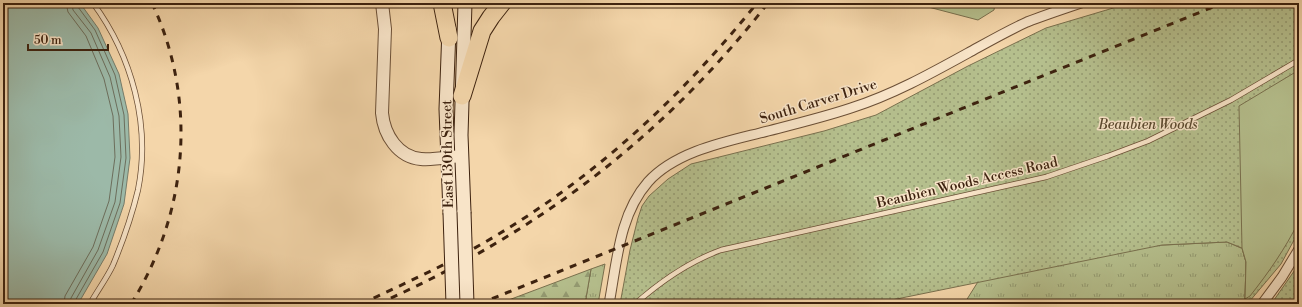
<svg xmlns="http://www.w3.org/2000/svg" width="1302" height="307" viewBox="0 0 1302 307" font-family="'Libre Bodoni',serif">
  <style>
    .grass { fill: url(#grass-tufts); stroke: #79704e }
    .forest { fill: url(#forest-firs); stroke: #79704e }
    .park { fill: url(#park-dots); stroke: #79704e }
    .garden { fill: #b5bf8d; stroke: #79704e }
    .water { fill: #9cb9a8; stroke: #767d6b }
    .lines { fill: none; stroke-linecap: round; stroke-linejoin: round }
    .shore { stroke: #6c6e5c; stroke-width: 1 }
    .service-casing { stroke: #6b4f36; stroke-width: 6 }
    .minor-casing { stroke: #6b4f36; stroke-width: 11 }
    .tertiary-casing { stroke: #6b4f36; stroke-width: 14 }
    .secondary-casing { stroke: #3d220f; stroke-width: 15 }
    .motorway-casing { stroke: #3d220f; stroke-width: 19 }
    .service { stroke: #f8e4c8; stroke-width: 4.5 }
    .minor { stroke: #f8e4c8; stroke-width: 9 }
    .tertiary { stroke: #f8e4c8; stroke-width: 12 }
    .secondary { stroke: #f8e4c8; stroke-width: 13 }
    .motorway { stroke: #f4d6aa; stroke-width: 17 }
    .rail { stroke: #3d220f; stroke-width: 3; stroke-dasharray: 7 7; stroke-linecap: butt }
    .secondary-bridge-casing { stroke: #3d220f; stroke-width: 15; stroke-linecap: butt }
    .secondary-bridge { stroke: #f8e4c8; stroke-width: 13 }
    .labels { text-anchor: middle; stroke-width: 3; stroke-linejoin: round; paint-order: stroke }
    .street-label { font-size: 14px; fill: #3d220f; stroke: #f8e4c8 }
    .park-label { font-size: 14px; font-style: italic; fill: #5b492e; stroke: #f8e4c8 }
  </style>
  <defs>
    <pattern id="grass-tufts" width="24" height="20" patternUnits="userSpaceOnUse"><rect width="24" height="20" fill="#b5bf8d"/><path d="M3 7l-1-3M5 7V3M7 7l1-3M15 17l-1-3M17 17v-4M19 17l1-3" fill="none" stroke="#949b72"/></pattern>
    <pattern id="forest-firs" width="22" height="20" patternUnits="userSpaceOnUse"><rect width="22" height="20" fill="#b5bf8d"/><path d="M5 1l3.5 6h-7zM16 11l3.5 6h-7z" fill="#949b72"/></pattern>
    <pattern id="park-dots" width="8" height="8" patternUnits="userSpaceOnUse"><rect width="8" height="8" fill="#b5bf8d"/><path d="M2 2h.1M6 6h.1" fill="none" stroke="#949b72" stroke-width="1.8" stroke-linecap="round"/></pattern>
  </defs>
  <rect width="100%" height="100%" fill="#f4d6aa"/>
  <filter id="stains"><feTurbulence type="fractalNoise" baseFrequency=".005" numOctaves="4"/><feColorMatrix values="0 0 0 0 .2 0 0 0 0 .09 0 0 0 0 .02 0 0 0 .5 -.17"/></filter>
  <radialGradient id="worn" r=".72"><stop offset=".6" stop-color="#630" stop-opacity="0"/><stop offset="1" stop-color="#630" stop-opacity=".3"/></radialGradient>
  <g class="grass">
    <path d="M1239 106 1242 248 1246 262 1245 299 1241 304H964L996 253 1227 242 1241 248 1235 229 1089 210 918 248 778 304H645L693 268 756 247 1101 166 1150 146Z"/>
    <path d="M605 264 598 304H585L591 269Z"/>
  </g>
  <path class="forest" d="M591 269 585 304H498Z"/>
  <g class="park">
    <path d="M1130 3H1299V231L1281 264 1249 302 1245 299 1246 262 1242 248 1227 242 1162 245 872 304H620L630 250 638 218 642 206 649 196 668 179 691 164 824 131 876 115 968 66 1046 28Z"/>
    <path d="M1299 264V304L1274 300Z"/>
  </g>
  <g class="garden">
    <path d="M913 3H995L994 10 978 20Z"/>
    <path d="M1299 70V221C1285 249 1269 272 1250 296L1245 299 1246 262 1242 248 1239 106Z"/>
  </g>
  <path class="water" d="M3 3H80L98 28 119 74 128 114 130 158 124 204 107 254 78 304H3Z"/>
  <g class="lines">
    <g class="shore">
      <path d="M64 304 65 296 93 247 109 201 115 157 113 116 104 79 86 36 68 12 66 3"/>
      <path d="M70 304 71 298 98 250 115 202 121 157 119 116 110 77 91 33 73 10 72 3"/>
      <path d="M75 304V301L103 252 120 203 126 158 124 115 115 75 95 30 78 7 77 3"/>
    </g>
    <defs>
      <g id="service">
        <path d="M90 304C97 291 107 278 113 265 123 241 132 215 138 190 151 125 132 56 93 3"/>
        <path d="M635 304C661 281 688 262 721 250L1046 177 1108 156 1148 141 1231 100 1299 60"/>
      </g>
      <g id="minor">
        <path d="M609 304C617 262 619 215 648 182 675 152 724 142 760 133 791 125 821 118 851 108 892 95 930 74 968 53 988 42 1007 31 1027 22 1045 15 1063 9 1081 3"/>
        <path d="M1262 304 1282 277 1299 249"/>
      </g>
      <path id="tertiary" d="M382 3 385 29 382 113C384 135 398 157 421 159 434 160 449 157 462 156"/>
      <g id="secondary">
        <path d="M449 29 446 109 450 213"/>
        <path d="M464 212 461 135 465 3"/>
      </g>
      <g id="motorway">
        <path d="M442 3 449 38"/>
        <path d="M462 96 482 31 491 17 502 3"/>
      </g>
    </defs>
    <use href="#service" class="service-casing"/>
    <use href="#minor" class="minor-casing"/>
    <use href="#tertiary" class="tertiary-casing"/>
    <use href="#secondary" class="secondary-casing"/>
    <use href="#motorway" class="motorway-casing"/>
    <use href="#service" class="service"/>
    <use href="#minor" class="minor"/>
    <use href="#tertiary" class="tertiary"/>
    <use href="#secondary" class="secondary"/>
    <use href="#motorway" class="motorway"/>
    <g class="rail">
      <path d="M131 304C188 213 198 101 152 3"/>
      <path d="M361 304C401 285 442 267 480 245 589 183 679 100 757 3"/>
      <path d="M378 304C535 234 662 139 768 3"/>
      <path d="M479 304 1223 3"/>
    </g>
    <defs>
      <g id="secondary-bridge">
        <path d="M464 212 467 304"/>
        <path d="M450 213 453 304"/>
      </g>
    </defs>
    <use href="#secondary-bridge" class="secondary-bridge-casing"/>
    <use href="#secondary-bridge" class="secondary-bridge"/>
  </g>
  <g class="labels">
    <g class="street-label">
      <text transform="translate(818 101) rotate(-17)" y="5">South Carver Drive</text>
      <text transform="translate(447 154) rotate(-91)" y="5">East 130th Street</text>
      <text transform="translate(967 182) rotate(-13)" y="5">Beaubien Woods Access Road</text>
    </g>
    <g class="park-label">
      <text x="1148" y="129">Beaubien Woods</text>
    </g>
  </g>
  <rect width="1302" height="307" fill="none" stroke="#f4d6aa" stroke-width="16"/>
  <rect x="4" y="4" width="1294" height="299" fill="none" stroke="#3d220f" stroke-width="2"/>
  <rect x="8" y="8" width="1286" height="291" fill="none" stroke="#3d220f"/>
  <path d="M28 44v6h80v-6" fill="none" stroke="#3d220f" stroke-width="2"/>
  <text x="34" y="44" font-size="12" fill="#3d220f" stroke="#f8e4c8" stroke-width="3" paint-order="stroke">50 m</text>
  <rect width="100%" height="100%" filter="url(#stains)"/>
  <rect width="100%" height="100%" fill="url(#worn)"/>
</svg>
